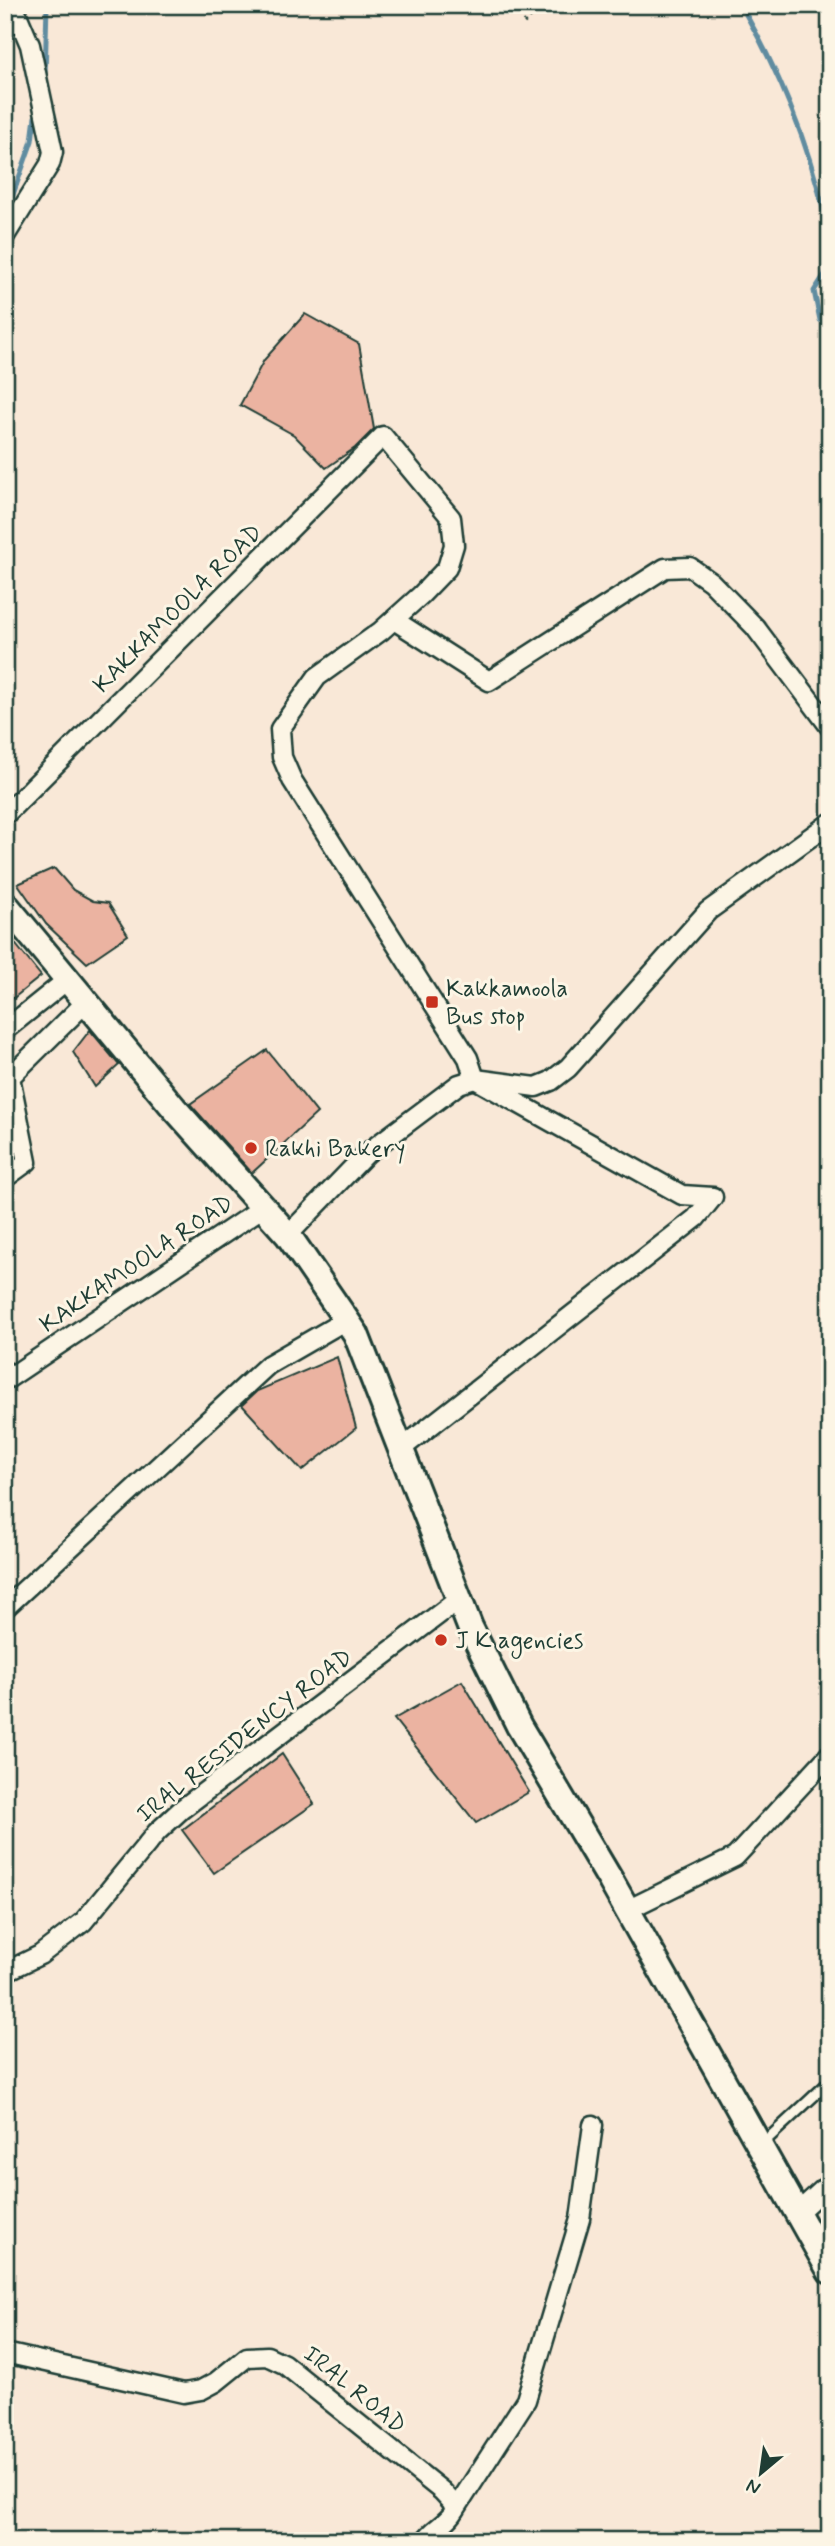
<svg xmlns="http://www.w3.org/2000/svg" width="835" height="2546" viewBox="0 0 835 2546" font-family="Mynerve,sans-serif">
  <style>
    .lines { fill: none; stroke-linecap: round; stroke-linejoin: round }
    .stream { stroke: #608ca0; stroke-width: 5 }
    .building { fill: #ebb3a1; stroke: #1f3d34; stroke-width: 2 }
    .service-casing { stroke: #1f3d34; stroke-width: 14 }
    .minor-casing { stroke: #1f3d34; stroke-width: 23 }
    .secondary-casing { stroke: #1f3d34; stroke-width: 30 }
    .path { stroke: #1f3d34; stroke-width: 3.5; stroke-dasharray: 2 5; stroke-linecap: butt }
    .service { stroke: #fcf5e5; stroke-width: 9 }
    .minor { stroke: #fcf5e5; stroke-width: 18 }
    .secondary { stroke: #fcf5e5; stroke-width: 24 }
    .poi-dot { fill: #c8321e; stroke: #fcf5e5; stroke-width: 2.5 }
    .labels { text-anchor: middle; stroke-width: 6; stroke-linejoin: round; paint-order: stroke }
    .street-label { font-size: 24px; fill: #1f3d34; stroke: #fcf5e5 }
    .poi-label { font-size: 24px; fill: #1f3d34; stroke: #fcf5e5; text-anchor: start }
  </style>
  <rect width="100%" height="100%" fill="#f9e8d7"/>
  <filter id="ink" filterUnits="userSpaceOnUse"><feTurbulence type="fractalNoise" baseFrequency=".0143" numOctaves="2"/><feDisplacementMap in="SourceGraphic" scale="14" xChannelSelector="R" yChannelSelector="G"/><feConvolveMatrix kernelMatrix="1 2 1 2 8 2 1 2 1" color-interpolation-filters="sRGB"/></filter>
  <g filter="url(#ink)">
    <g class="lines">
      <g class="stream">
        <path d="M743 9C784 81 815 160 830 241"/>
        <path d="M45 76 47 5"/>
        <path d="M5 210 10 203 32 141 35 117"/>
        <path d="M830 247 825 274 814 291 820 320 830 325"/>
      </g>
    </g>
    <g class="building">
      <path d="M305 314 359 344 374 429 355 448 326 468 294 435 240 405 264 360Z"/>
      <path d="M54 868 73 890 93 901 108 903 128 935 87 963 46 924 18 884Z"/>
      <path d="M5 931 41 976 5 1005Z"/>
      <path d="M90 1030 119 1065 95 1087 73 1052Z"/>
      <path d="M267 1050 317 1113 252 1173 190 1104Z"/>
      <path d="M337 1357 356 1428 302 1471 242 1405 257 1391Z"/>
      <path d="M462 1681 529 1792 476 1823 394 1719Z"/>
      <path d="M282 1754 314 1804 214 1873 182 1830Z"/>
    </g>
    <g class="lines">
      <defs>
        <path id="service" d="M760 2146 830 2081"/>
        <g id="minor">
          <path d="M5 236 50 164 53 152 30 45 13 5"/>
          <path d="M394 620 489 681 665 568 690 567 711 582 755 627 830 727"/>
          <path d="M5 815 383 436 451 518 454 545 447 568 421 595 381 631 317 677 280 729 282 757 292 780 468 1058 475 1079 682 1195 713 1197 696 1218 401 1449"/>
          <path d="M5 1030 67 980"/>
          <path d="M5 1178 27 1162 10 1077 86 1002"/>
          <path d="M288 1235 367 1153 459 1084 475 1079 536 1087 551 1081 568 1068 708 911 830 823"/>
          <path d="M5 1371 9 1378 262 1208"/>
          <path d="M5 1608 268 1365 346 1320"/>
          <path d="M627 1910 735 1857 830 1754"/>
          <path d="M5 1972 40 1955 83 1922 157 1832 182 1809 459 1599"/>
          <path d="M797 2213 830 2183"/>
          <path d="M5 2353 184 2393 201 2390 216 2382 247 2357 267 2356 284 2364 442 2491 452 2502 455 2510C448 2524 433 2528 425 2541"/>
          <path d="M455 2510 526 2400 580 2219 593 2125"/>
        </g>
        <path id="secondary" d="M5 904 174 1108 288 1235 356 1334 470 1627 519 1726 611 1881 830 2271"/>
      </defs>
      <use href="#service" class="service-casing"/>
      <use href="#minor" class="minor-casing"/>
      <use href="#secondary" class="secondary-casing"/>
      <path class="path" d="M524 23 544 5"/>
      <use href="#service" class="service"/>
      <use href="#minor" class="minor"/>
      <use href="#secondary" class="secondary"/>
    </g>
  </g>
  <g class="poi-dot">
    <rect x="425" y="995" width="14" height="14" rx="3.5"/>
    <circle cx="251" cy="1148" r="7"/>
    <circle cx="441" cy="1640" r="7"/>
  </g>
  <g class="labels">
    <g class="street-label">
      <text transform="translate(177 608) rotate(-45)" y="8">KAKKAMOOLA ROAD</text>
      <text transform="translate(136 1263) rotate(-34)" y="8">KAKKAMOOLA ROAD</text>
      <text transform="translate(244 1735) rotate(-38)" y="8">IRAL RESIDENCY ROAD</text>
      <text transform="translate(355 2389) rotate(39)" y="8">IRAL ROAD</text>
    </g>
    <g class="poi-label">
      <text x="446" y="996">Kakkamoola<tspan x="446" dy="28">Bus stop</tspan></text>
      <text x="265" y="1156">Rakhi Bakery</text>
      <text x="455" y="1648">J K agencies</text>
    </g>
  </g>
  <rect width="835" height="2546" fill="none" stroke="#fcf5e5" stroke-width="28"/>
  <rect x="14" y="14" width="807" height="2518" fill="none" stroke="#1f3d34" stroke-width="2.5" filter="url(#ink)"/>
  <g transform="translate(761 2473) rotate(209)" stroke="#fcf5e5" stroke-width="5" paint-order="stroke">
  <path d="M0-5L12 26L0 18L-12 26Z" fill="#1f3d34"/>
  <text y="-10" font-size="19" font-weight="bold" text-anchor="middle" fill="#1f3d34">N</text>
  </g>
</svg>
